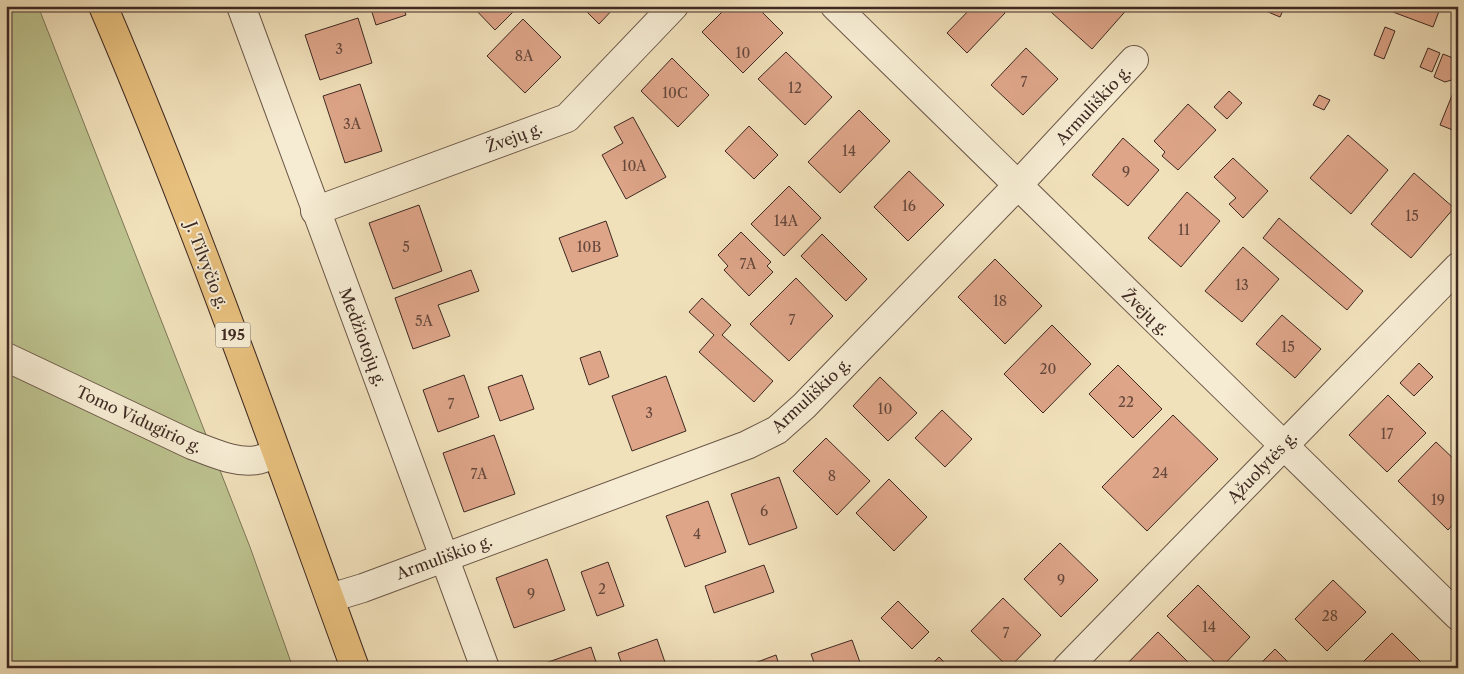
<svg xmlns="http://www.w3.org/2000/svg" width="1464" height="674" viewBox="0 0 1464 674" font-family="'Libre Caslon Text',serif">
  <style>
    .green { fill: #bcc28e; stroke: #7d7658 }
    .building { fill: #dea589; stroke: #3e2922 }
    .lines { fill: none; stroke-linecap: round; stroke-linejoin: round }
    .minor-casing { stroke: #6b5748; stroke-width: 30 }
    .major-casing { stroke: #3e2922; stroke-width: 30 }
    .minor { stroke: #f6ecd3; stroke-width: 28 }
    .major { stroke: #e8c07e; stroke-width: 28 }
    .labels { text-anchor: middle; stroke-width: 4; stroke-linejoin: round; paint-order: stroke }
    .number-label { font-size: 14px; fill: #66483c }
    .shield { fill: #f6ecd3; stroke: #756457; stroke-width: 1 }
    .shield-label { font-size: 15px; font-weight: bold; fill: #3e2922 }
    .street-label { font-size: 16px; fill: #3e2922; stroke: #f6ecd3 }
  </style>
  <rect width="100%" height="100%" fill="#f1e1bb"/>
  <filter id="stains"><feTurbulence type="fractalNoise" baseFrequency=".004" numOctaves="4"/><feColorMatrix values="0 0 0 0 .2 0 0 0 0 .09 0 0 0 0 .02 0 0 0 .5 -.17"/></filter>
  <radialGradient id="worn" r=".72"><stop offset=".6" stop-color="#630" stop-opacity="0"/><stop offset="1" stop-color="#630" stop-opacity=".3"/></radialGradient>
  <path class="green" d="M6 6H38L250 547 293 668H6Z"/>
  <g class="building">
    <path d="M370 6H403L406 15 376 25Z"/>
    <path d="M472 6H517L518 7 495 30Z"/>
    <path d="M581 6H616L599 24Z"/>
    <path d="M728 6H756L783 33 743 73 702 32Z"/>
    <path d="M973 6H999L1005 13 967 53 947 33Z"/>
    <path d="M1056 6H1130L1092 49 1051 12Z"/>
    <path d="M1254 6H1285L1280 17Z"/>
    <path d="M1395 6H1441L1433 27 1393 12Z"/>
    <path d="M358 18 372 63 320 80 305 35Z"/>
    <path d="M523 19 561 57 525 93 487 56Z"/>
    <path d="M1385 27 1395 31 1384 59 1374 55Z"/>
    <path d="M1026 48 1058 79 1023 115 991 85Z"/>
    <path d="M1428 48 1440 53 1432 72 1420 67Z"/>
    <path d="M786 52 832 97 805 125 758 79Z"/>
    <path d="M1443 54 1458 60V78L1445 82 1434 77Z"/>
    <path d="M672 58 709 95 678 127 641 91Z"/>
    <path d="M360 84 382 151 345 163 323 96Z"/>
    <path d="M1229 91 1242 103 1227 119 1214 107Z"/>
    <path d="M1453 93 1458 95V132L1440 125Z"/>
    <path d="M1319 95 1330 100 1324 110 1313 105Z"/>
    <path d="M1188 104 1216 130 1178 170 1162 156 1165 152 1154 141Z"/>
    <path d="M859 110 890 141 840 193 808 162Z"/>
    <path d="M633 117 666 177 626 199 602 155 623 143 614 127Z"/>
    <path d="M749 126 778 155 754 179 725 151Z"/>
    <path d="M1348 135 1388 170 1351 214 1310 178Z"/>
    <path d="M1123 138 1159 170 1128 206 1092 175Z"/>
    <path d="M1233 158 1268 191 1243 218 1229 204 1236 198 1214 177Z"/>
    <path d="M909 171 944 205 908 241 874 207Z"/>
    <path d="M1414 173 1454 208 1411 258 1371 224Z"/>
    <path d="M789 186 821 218 784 256 751 224Z"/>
    <path d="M1187 192 1220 221 1181 267 1148 238Z"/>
    <path d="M419 205 442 271 393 289 369 223Z"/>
    <path d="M1279 218 1363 291 1347 310 1263 238Z"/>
    <path d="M606 221 618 256 572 272 559 238Z"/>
    <path d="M741 232 771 262 767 266 773 272 749 296 724 270 728 266 718 255Z"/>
    <path d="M822 234 867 279 846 301 801 256Z"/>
    <path d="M1243 247 1279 279 1242 322 1205 291Z"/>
    <path d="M995 259 1042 306 1005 344 958 297Z"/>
    <path d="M471 270 479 291 438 305 450 336 413 349 395 298Z"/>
    <path d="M796 278 833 316 789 361 750 324Z"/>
    <path d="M702 298 731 325 722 335 773 381 754 402 699 352 714 335 689 312Z"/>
    <path d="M1282 315 1321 349 1295 378 1256 344Z"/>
    <path d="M1052 325 1091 364 1043 413 1004 374Z"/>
    <path d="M600 351 609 377 589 385 580 358Z"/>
    <path d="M1419 363 1433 377 1414 396 1400 383Z"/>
    <path d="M1118 365 1162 409 1133 438 1089 394Z"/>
    <path d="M464 375 479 417 438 432 423 390Z"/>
    <path d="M522 375 534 409 500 421 488 387Z"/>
    <path d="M666 376 686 431 632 451 612 396Z"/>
    <path d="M880 377 917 413 888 441 853 406Z"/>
    <path d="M1388 395 1426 433 1387 472 1349 435Z"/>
    <path d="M942 410 972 439 945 467 915 438Z"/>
    <path d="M1173 415 1218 459 1147 531 1102 487Z"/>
    <path d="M494 435 515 494 464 512 443 453Z"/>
    <path d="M826 438 870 481 837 515 793 471Z"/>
    <path d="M1436 442 1458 463V519L1448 530 1398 481Z"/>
    <path d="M779 477 797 528 749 545 731 494Z"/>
    <path d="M889 479 927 517 894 551 856 513Z"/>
    <path d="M708 501 726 552 685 567 666 516Z"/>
    <path d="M1060 543 1098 580 1061 617 1024 579Z"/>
    <path d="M547 559 565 610 514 628 496 578Z"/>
    <path d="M608 562 624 606 597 616 581 572Z"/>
    <path d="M764 565 774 592 714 613 705 586Z"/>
    <path d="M1333 580 1366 612 1327 651 1295 619Z"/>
    <path d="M1198 585 1250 637 1221 668 1167 616Z"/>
    <path d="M1003 598 1041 635 1009 668 971 631Z"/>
    <path d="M898 601 929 632 912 649 881 618Z"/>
    <path d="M1158 632 1194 668H1123Z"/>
    <path d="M1392 633 1424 665 1421 668H1357Z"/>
    <path d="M657 639 667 668H623L618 653Z"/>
    <path d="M852 640 862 668H816L811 654Z"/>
    <path d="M591 647 598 668H538L537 666Z"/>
    <path d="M1275 649 1294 668H1256Z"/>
    <path d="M776 655 780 668H753L752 664Z"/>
    <path d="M939 657 950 668H928Z"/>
  </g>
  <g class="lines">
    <defs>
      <g id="minor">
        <path d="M241 6 485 668"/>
        <path d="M835 6 1458 616"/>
        <path d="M315 211 567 118 674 6"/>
        <path d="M6 357 192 445C212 452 236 464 257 460 264 459 270 455 276 453"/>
        <path d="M330 598 363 588 747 445 777 430 804 406 1017 186 1134 60"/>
        <path d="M1067 668 1458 267"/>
      </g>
      <path id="major" d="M103 6C196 223 274 446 355 668"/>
    </defs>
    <use href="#minor" class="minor-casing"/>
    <use href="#major" class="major-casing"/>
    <use href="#minor" class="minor"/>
    <use href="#major" class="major"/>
  </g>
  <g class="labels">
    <g class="number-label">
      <text x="339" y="54">3</text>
      <text x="743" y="58">10</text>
      <text x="524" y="61">8A</text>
      <text x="1024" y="87">7</text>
      <text x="795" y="93">12</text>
      <text x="675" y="98">10C</text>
      <text x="352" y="129">3A</text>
      <text x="849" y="156">14</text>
      <text x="634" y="171">10A</text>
      <text x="1126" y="177">9</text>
      <text x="909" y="211">16</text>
      <text x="1412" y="221">15</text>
      <text x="786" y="226">14A</text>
      <text x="1184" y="235">11</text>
      <text x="406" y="252">5</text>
      <text x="589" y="252">10B</text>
      <text x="748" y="269">7A</text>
      <text x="1242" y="290">13</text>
      <text x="1000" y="306">18</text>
      <text x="792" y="325">7</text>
      <text x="424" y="326">5A</text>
      <text x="1288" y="352">15</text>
      <text x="1048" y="374">20</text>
      <text x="1126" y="407">22</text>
      <text x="451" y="409">7</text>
      <text x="885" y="414">10</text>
      <text x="649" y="418">3</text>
      <text x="1387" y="439">17</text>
      <text x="1160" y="478">24</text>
      <text x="479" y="479">7A</text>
      <text x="832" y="481">8</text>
      <text x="1438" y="505">19</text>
      <text x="764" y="516">6</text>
      <text x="697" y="539">4</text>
      <text x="1061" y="585">9</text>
      <text x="602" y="594">2</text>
      <text x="531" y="599">9</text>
      <text x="1330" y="621">28</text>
      <text x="1209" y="632">14</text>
      <text x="1006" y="638">7</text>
    </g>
    <rect class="shield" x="215.5" y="322.5" width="35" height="25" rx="4"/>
    <g class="shield-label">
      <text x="233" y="340">195</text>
    </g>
    <g class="street-label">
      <text transform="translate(1093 105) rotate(-47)" y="6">Armuliškio g.</text>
      <text transform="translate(514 137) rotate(-20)" y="6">Žvejų g.</text>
      <text transform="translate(207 265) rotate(69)" y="6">J. Tilvyčio g.</text>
      <text transform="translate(1146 312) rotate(44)" y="6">Žvejų g.</text>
      <text transform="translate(363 337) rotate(69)" y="6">Medžiotojų g.</text>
      <text transform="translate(811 395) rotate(-43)" y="6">Armuliškio g.</text>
      <text transform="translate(139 419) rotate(25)" y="6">Tomo Vidugirio g.</text>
      <text transform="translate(1262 467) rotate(-46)" y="6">Ąžuolytės g.</text>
      <text transform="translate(444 557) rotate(-20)" y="6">Armuliškio g.</text>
    </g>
  </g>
  <rect width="1464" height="674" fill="none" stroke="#f1e1bb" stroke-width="25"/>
  <rect x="8" y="8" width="1449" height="659" fill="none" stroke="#3e2922" stroke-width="2.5"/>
  <rect x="12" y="12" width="1439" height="649" fill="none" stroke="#3e2922"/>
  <rect width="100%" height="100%" filter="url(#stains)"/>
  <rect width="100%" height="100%" fill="url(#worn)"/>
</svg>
